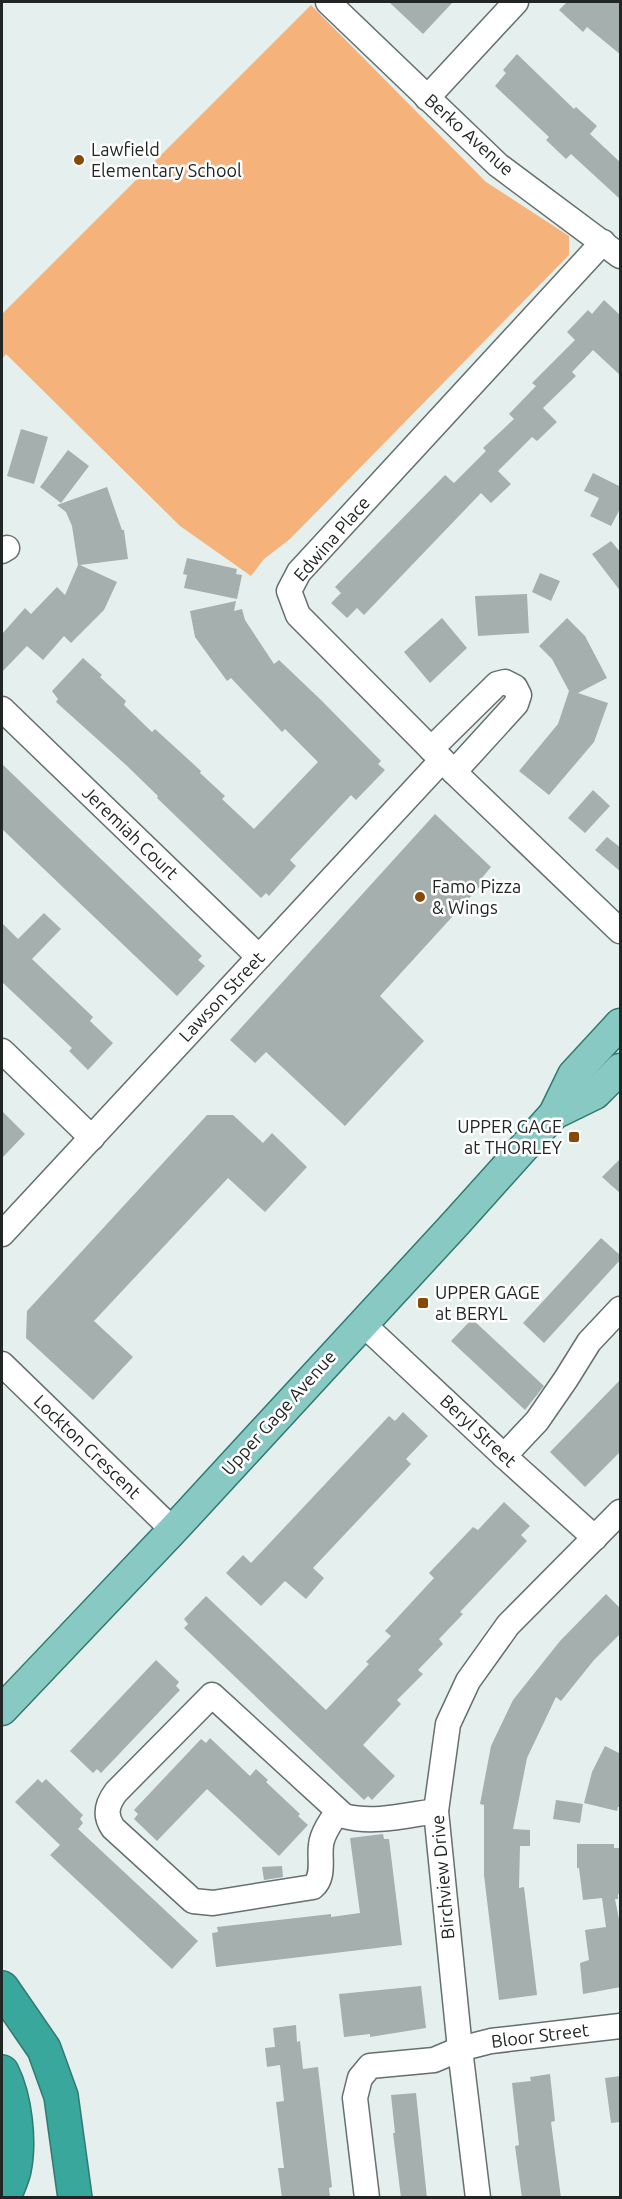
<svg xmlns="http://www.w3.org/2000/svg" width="622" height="2199" viewBox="0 0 622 2199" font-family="Ubuntu,sans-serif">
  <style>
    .green { fill: #f5b27a }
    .building { fill: #a5afae }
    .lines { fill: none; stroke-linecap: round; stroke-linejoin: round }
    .minor-casing { stroke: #656f6d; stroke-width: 27 }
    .major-casing { stroke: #317a71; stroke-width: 33 }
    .highway-casing { stroke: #317a71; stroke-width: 36 }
    .minor { stroke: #fff; stroke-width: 24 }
    .major { stroke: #88cac3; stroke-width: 30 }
    .highway { stroke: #39a79b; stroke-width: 33 }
    .poi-dot { fill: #864a05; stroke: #fff; stroke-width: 2 }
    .labels { text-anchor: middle; stroke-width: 5; stroke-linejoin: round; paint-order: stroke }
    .street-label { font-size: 18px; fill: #212524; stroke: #fff }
    .poi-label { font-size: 18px; fill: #212524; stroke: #fff; text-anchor: start }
  </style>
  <rect width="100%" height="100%" fill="#e5f0ee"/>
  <path class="green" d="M311 5 486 182 569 236V255L290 539 264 559 251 576 180 526 6 354 2 359V314Z"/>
  <g class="building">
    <path d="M389 2H453L423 34Z"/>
    <path d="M567 2H621V55L587 27 583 32 559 10Z"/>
    <path d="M517 54 574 109 576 107 597 126 590 134 621 163V200L571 154 566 159 546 140 549 137 495 86 506 73 503 70Z"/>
    <path d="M604 300 621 316V376L593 350 572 372 576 376 543 408 557 422 537 441 532 437 498 471 511 484 491 503 481 493 364 615 357 608 347 618 331 603 341 593 335 587 445 475 454 483 486 451 483 448 514 419 509 414 536 386 532 383 575 340 567 332 588 310 592 314Z"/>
    <path d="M21 429 48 437 34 484 7 476Z"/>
    <path d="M68 450 89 466 61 503 40 487Z"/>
    <path d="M593 473 621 487V507L611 526 590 516 599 498 584 491Z"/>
    <path d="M107 487 122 530H124L128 559 80 565 117 582 104 610 71 643 64 636 43 660 27 646 2 672V634L25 608 31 614 57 587 65 595 78 565 72 526 66 512 57 505Z"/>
    <path d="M611 541 621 553V592L592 554Z"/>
    <path d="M187 558 237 569 236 574 242 575 237 599 184 588 187 575 183 574Z"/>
    <path d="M540 573 560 581 551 601 532 592Z"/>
    <path d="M527 594 529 633 478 636 475 596Z"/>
    <path d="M236 601 234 611 242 609 245 620 274 664 279 660 321 700 381 761 378 764 385 770 356 800 351 795 290 860 296 866 269 896 266 893 261 898 157 798 158 796 126 765 56 702 58 699 52 691 83 658 102 675 100 677 126 701 124 705 152 732 155 729 201 771 200 773 225 796 222 799 254 829 318 762 285 729 282 732 231 678 227 681 195 637 190 611Z"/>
    <path d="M442 618 467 648 430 683 404 652Z"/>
    <path d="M567 618 585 636 607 678 578 693 608 703 594 742 549 795 519 771 558 724 569 691 552 659 539 646Z"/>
    <path d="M2 764 202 956 198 960 205 966 177 996 2 829Z"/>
    <path d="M593 790 610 806 585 833 568 818Z"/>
    <path d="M435 814 491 867 481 879 484 882 380 996 424 1041 345 1126 266 1052 255 1063 230 1040Z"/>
    <path d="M607 837 621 848V872L595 850Z"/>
    <path d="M44 913 61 929 32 959 93 1017 90 1021 113 1043 88 1070 69 1051 72 1048 2 982V923L18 939Z"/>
    <path d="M2 1111 25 1134 2 1158Z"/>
    <path d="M207 1115H233L263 1143 272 1133 307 1167 265 1212 228 1178 94 1321 133 1357 93 1400 26 1338 27 1311Z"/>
    <path d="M621 1158V1194L602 1177Z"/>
    <path d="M601 1238 621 1256V1259L544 1343 523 1323Z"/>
    <path d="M472 1319 544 1386 525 1410 451 1341Z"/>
    <path d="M621 1379V1451L585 1487 550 1452Z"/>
    <path d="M403 1412 428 1436 406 1459 411 1464 313 1568 324 1578 306 1599 285 1581 261 1606 226 1573 243 1555 251 1563 389 1416 395 1421Z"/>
    <path d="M504 1502 530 1526 521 1535 527 1541 460 1612 463 1614 439 1639 443 1644 418 1670 423 1674 397 1700 401 1704 363 1745 395 1776 372 1800 368 1796 364 1800 184 1628 188 1624 184 1619 206 1596 326 1710 369 1664 366 1662 391 1636 385 1631 434 1578 429 1573 473 1527 478 1530Z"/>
    <path d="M606 1594 621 1609V1633L594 1660 561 1701 556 1697 527 1758 513 1829 530 1830V1846H520L519 1888 524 1887 537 1995 499 2000 484 1875V1805L480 1804 491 1746 513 1700 560 1641Z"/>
    <path d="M156 1660 179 1682 176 1686 180 1690 101 1773 97 1769 93 1773 70 1751Z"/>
    <path d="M210 1738 250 1776 256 1769 268 1780 266 1782 300 1814 298 1816 308 1825 279 1856 207 1789 157 1841 134 1819 138 1814 134 1810 201 1739 206 1743Z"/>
    <path d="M605 1746 621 1754V1807H618L617 1811 584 1803 592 1772Z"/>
    <path d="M38 1779 42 1783 46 1779 83 1815 80 1819 83 1823 78 1829 198 1941 172 1969 50 1855 60 1845 15 1802Z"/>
    <path d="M556 1800 583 1804 580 1823 553 1819Z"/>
    <path d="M383 1834 384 1839H389L402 1945 216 1967 212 1933 218 1932 217 1927 331 1914V1917L360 1913 350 1838Z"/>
    <path d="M577 1844H614V1848H621V1894H618V1899H615L621 1929V1987L583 1994 580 1963 589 1960 585 1930 606 1927 602 1898 583 1900 579 1868H577Z"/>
    <path d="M282 1866 283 1877 264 1880 262 1867Z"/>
    <path d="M421 1986 426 2028 370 2037V2034L344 2037 339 1994Z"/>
    <path d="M296 2025 297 2042 300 2041 303 2069 318 2067 332 2187 329 2188 330 2198H282L278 2168H284L276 2102 284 2101 280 2065 267 2067 265 2048 275 2047 273 2028Z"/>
    <path d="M550 2074 555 2121 551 2122 561 2198H522L515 2146 519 2145 512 2083 531 2081 530 2077Z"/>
    <path d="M621 2076V2122L611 2123 605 2078Z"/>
    <path d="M416 2093 427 2198H401L393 2133H395L391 2095Z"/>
  </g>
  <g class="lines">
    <defs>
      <g id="minor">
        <path d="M328 2 498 165 620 256"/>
        <path d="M427 98 516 2"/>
        <path d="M603 242 299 572 289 591 298 615 454 772 620 931"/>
        <path d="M2 551 7 548"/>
        <path d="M2 709 259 957"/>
        <path d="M431 749 497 684 505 682 515 687 519 695 516 704 454 772"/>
        <path d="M2 1051 92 1138"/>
        <path d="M2 1234 442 760"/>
        <path d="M362 1323 504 1456 595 1538"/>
        <path d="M2 1364 173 1530"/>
        <path d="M504 1456 537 1421 566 1379 589 1342 620 1309"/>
        <path d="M338 1811C331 1821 322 1834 321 1845 319 1858 325 1877 313 1887L213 1903 193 1901 113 1828C104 1815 107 1804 116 1792L212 1695 344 1816C373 1824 407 1815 436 1811"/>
        <path d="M367 2198 355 2098 360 2078 370 2066 434 2060 460 2049 491 2041 620 2026"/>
        <path d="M478 2198 460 2049 436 1811 448 1724 468 1681 508 1625 620 1512"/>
      </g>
      <g id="major">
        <path d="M554 1114 595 1094 620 1069"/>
        <path d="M2 1710 173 1530 456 1223 554 1114 573 1075 620 1024"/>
      </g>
      <g id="highway">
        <path d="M2 1988 44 2049 61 2096 75 2198"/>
        <path d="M2 2072C15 2098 20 2141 14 2170 12 2179 7 2189 4 2198"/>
      </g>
    </defs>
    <use href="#minor" class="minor-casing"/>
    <use href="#major" class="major-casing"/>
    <use href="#highway" class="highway-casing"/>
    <use href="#minor" class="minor"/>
    <use href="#major" class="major"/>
    <use href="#highway" class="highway"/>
  </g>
  <g class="poi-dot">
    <circle cx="79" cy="160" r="6"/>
    <circle cx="420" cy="897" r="6"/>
    <rect x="568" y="1131" width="12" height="12" rx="3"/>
    <rect x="417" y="1297" width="12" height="12" rx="3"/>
  </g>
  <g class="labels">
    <g class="street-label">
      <text transform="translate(469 135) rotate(42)" y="6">Berko Avenue</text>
      <text transform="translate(332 539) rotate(-49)" y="6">Edwina Place</text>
      <text transform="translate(130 833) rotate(44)" y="6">Jeremiah Court</text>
      <text transform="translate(222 997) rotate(-47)" y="6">Lawson Street</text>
      <text transform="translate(279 1413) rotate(-48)" y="6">Upper Gage Avenue</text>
      <text transform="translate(478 1431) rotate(43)" y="6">Beryl Street</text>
      <text transform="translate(87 1447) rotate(44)" y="6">Lockton Crescent</text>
      <text transform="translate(443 1877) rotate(-95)" y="6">Birchview Drive</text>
      <text transform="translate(540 2036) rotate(-7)" y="6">Bloor Street</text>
    </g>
    <g class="poi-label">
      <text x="91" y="156">Lawfield<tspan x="91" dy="21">Elementary School</tspan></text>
      <text x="432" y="893">Famo Pizza<tspan x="432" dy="21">&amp; Wings</tspan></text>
      <text x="562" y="1133" text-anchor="end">UPPER GAGE<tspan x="562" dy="21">at THORLEY</tspan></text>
      <text x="435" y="1299">UPPER GAGE<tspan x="435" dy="21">at BERYL</tspan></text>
    </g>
  </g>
  <rect width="622" height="2199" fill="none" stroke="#212524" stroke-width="6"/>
</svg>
